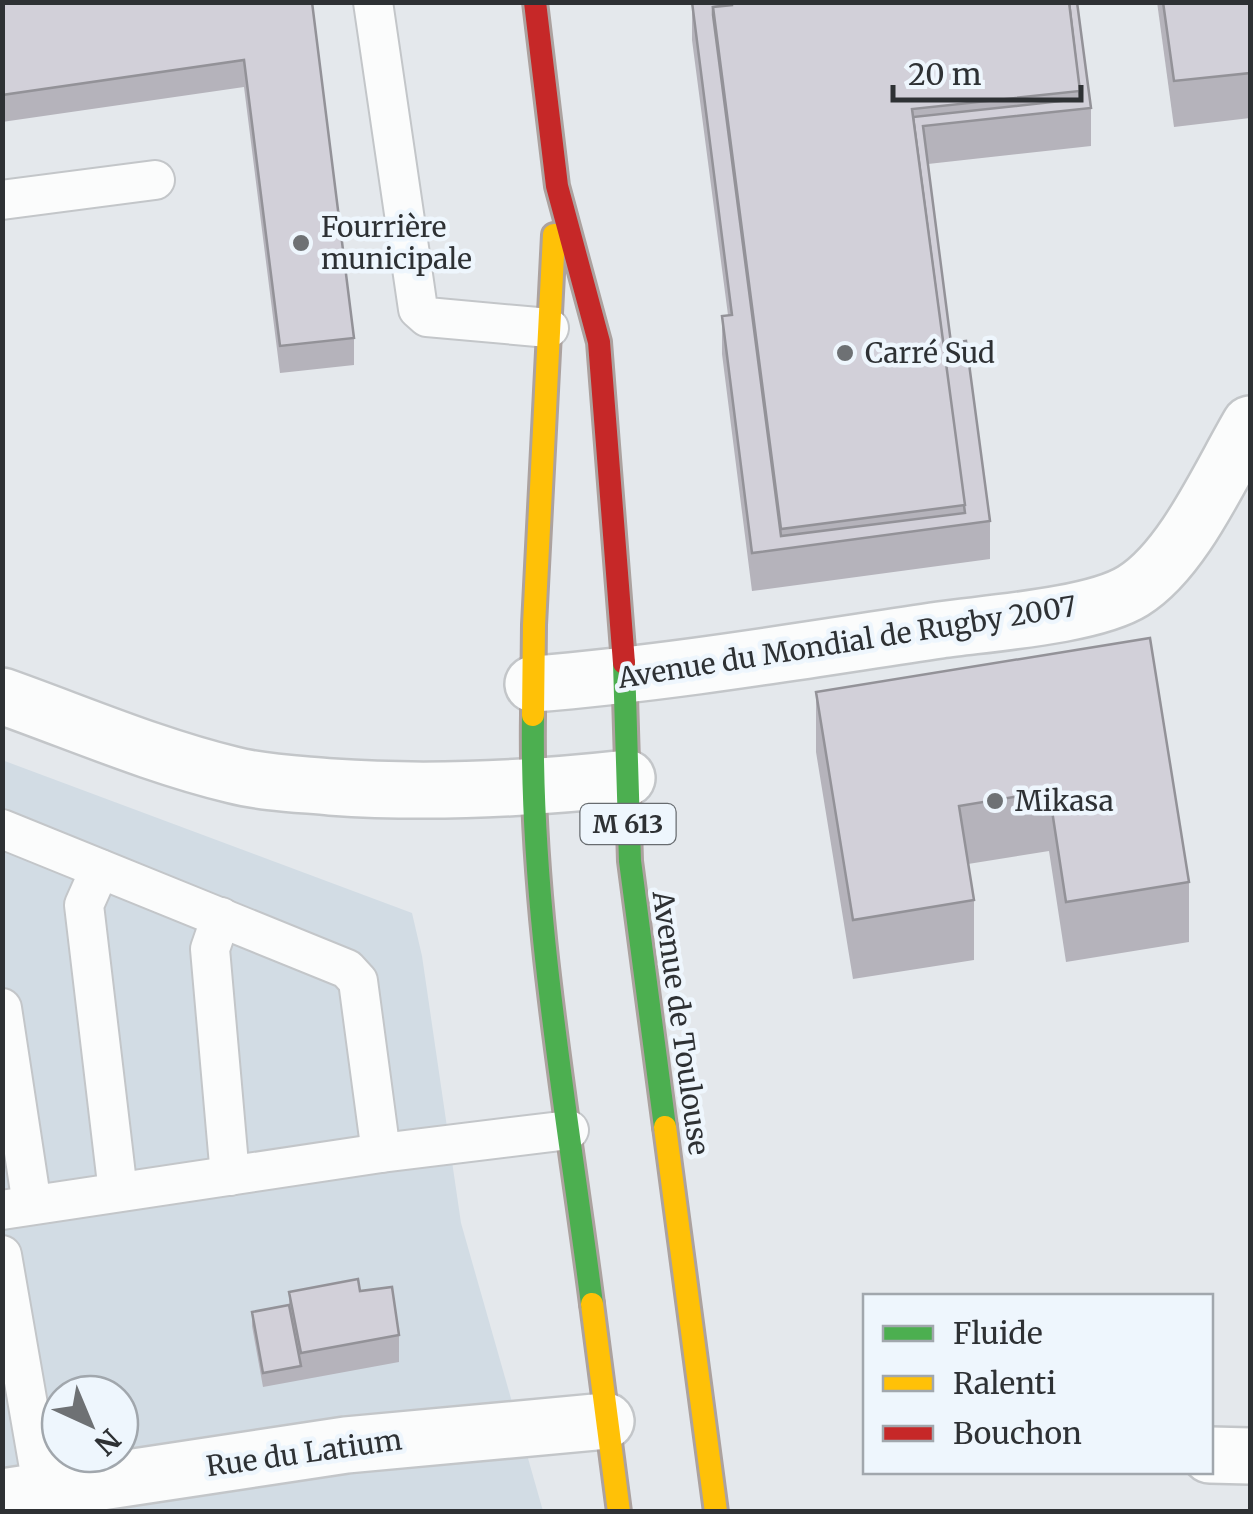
<svg xmlns="http://www.w3.org/2000/svg" width="1253" height="1514" viewBox="0 0 1253 1514" font-family="Merriweather,serif">
  <style>
    .built { fill: #d2dce4; fill-rule: evenodd }
    .lines { fill: none; stroke-linecap: round; stroke-linejoin: round }
    .lane-casing { stroke: #c3c6c9; stroke-width: 42 }
    .street-casing { stroke: #c3c6c9; stroke-width: 60 }
    .fast-casing { stroke: #aca29f; stroke-width: 28 }
    .slow-casing { stroke: #aca29f; stroke-width: 28 }
    .jam-casing { stroke: #aca29f; stroke-width: 28 }
    .lane { stroke: #fbfcfc; stroke-width: 38 }
    .street { stroke: #fbfcfc; stroke-width: 55 }
    .fast { stroke: #4caf50; stroke-width: 22 }
    .slow { stroke: #ffc107; stroke-width: 22 }
    .jam { stroke: #c62828; stroke-width: 22 }
    .wall { fill: #b5b3bb }
    .building { fill: #d2d0d9; stroke: #939298; stroke-width: 2.5 }
    .poi-dot { fill: #6e7174; stroke: #eef6fd; stroke-width: 4 }
    .labels { text-anchor: middle; stroke-width: 9; stroke-linejoin: round; paint-order: stroke }
    .shield { fill: #eef6fd; stroke: #686c70; stroke-width: 2.5 }
    .shield-label { font-size: 25px; font-weight: bold; fill: #2e3134 }
    .poi-label { font-size: 28px; fill: #2e3134; stroke: #eef6fd; text-anchor: start }
    .street-label { font-size: 28px; fill: #2e3134; stroke: #eef6fd }
  </style>
  <rect width="100%" height="100%" fill="#e4e8ec"/>
  <path class="built" d="M2 760 412 913 422 956 461 1223 543 1511H3ZM60 1394H120V1454H60Z"/>
  <g class="lines">
    <defs>
      <g id="lane">
        <path d="M373 2 418 309 427 317 549 328"/>
        <path d="M2 200 155 180"/>
        <path d="M2 829 347 969 358 981 381 1153"/>
        <path d="M100 869 84 905 118 1192"/>
        <path d="M221 917 210 949 230 1176"/>
        <path d="M2 1008 32 1205"/>
        <path d="M2 1210 381 1153 569 1130"/>
        <path d="M2 1255 43 1491"/>
      </g>
      <g id="street">
        <path d="M533 684C670 673 805 650 940 630 990 623 1093 616 1133 591 1183 560 1220 475 1250 424"/>
        <path d="M2 696C78 723 154 756 233 775 264 783 298 784 331 787 430 794 528 789 627 778"/>
        <path d="M1210 1455 1250 1456"/>
        <path d="M2 1497 346 1445 606 1421"/>
      </g>
      <g id="fast">
        <path d="M624 663 630 861 665 1127"/>
        <path d="M533 715C530 912 567 1109 592 1304"/>
      </g>
      <g id="slow">
        <path d="M533 715 534 625 554 235"/>
        <path d="M665 1127 716 1512"/>
        <path d="M592 1304 619 1512"/>
      </g>
      <path id="jam" d="M535 2 557 186 599 342 624 663"/>
    </defs>
    <use href="#lane" class="lane-casing"/>
    <use href="#street" class="street-casing"/>
    <use href="#fast" class="fast-casing"/>
    <use href="#slow" class="slow-casing"/>
    <use href="#jam" class="jam-casing"/>
    <use href="#lane" class="lane"/>
    <use href="#street" class="street"/>
    <use href="#fast" class="fast"/>
    <use href="#slow" class="slow"/>
    <use href="#jam" class="jam"/>
  </g>
  <g class="wall">
    <path d="M2 2H312L354 338V365L280 373 244 87 2 122Z"/>
    <path d="M692 2H1077L1091 108V146L928 164 951 343 990 521V559L752 591 722 354V316L728 315 692 40Z"/>
    <path d="M1157 2H1250V118L1174 127Z"/>
    <path d="M1150 638 1189 882V942L1066 962 1049 851 968 864 974 900V960L853 979 816 752V692Z"/>
    <path d="M360 1291 399 1335V1362L263 1387 252 1326V1312L289 1305V1292Z"/>
  </g>
  <g class="building">
    <path d="M2 2H312L354 338 280 346 244 60 2 95Z"/>
    <path d="M692 2H731V5L713 7V15L781 536 965 513 913 117 1080 99 1069 2H1077L1091 108 923 126 951 343 966 341 990 521 752 553 722 316 732 315Z"/>
    <path d="M732 2H1069L1080 91 912 109 965 505 781 529 713 7 732 5Z"/>
    <path d="M1163 2H1250V73L1174 81Z"/>
    <path d="M1150 638 1189 882 1066 902 1049 791 959 806 974 900 853 920 816 692Z"/>
    <path d="M358 1279 360 1291 392 1287 399 1335 301 1353 289 1292Z"/>
    <path d="M289 1305 301 1366 263 1373 252 1312Z"/>
  </g>
  <g class="poi-dot">
    <circle cx="301" cy="243" r="10"/>
    <circle cx="845" cy="353" r="10"/>
    <circle cx="995" cy="801" r="10"/>
  </g>
  <g class="labels">
    <rect class="shield" x="580.5" y="804" width="95" height="40" rx="8"/>
    <g class="shield-label">
      <text x="628" y="833">M 613</text>
    </g>
    <g class="poi-label">
      <text x="321" y="237">Fourrière<tspan x="321" dy="32">municipale</tspan></text>
      <text x="865" y="363">Carré Sud</text>
      <text x="1015" y="811">Mikasa</text>
    </g>
    <g class="street-label">
      <text transform="translate(847 642) rotate(-9)" y="10">Avenue du Mondial de Rugby 2007</text>
      <text transform="translate(681 1023) rotate(82)" y="10">Avenue de Toulouse</text>
      <text transform="translate(304 1453) rotate(-8)" y="10">Rue du Latium</text>
    </g>
  </g>
  <rect width="1253" height="1514" fill="none" stroke="#2e3134" stroke-width="10"/>
  <rect x="863" y="1294" width="350" height="180" fill="#eef6fd" stroke="#a1a7ad" stroke-width="2.5"/>
  <rect x="883" y="1326" width="50" height="15" fill="#4caf50" stroke="#a1a7ad" stroke-width="2.5"/>
  <text x="953" y="1344" font-size="30" fill="#2e3134">Fluide</text>
  <rect x="883" y="1376" width="50" height="15" fill="#ffc107" stroke="#a1a7ad" stroke-width="2.5"/>
  <text x="953" y="1394" font-size="30" fill="#2e3134">Ralenti</text>
  <rect x="883" y="1426" width="50" height="15" fill="#c62828" stroke="#a1a7ad" stroke-width="2.5"/>
  <text x="953" y="1444" font-size="30" fill="#2e3134">Bouchon</text>
  <g transform="translate(90 1424) rotate(136)"><circle r="48" fill="#eef6fd" stroke="#a1a7ad" stroke-width="2.5"/>
  <path d="M0-8L18 38L0 25L-18 38Z" fill="#6e7174"/>
  <text y="-15" font-size="28" font-weight="bold" text-anchor="middle" fill="#2e3134">N</text>
  </g>
  <path d="M893 85v15h188v-15" fill="none" stroke="#2e3134" stroke-width="5"/>
  <text x="908" y="85" font-size="30" fill="#2e3134" stroke="#eef6fd" stroke-width="8" paint-order="stroke">20 m</text>
</svg>
